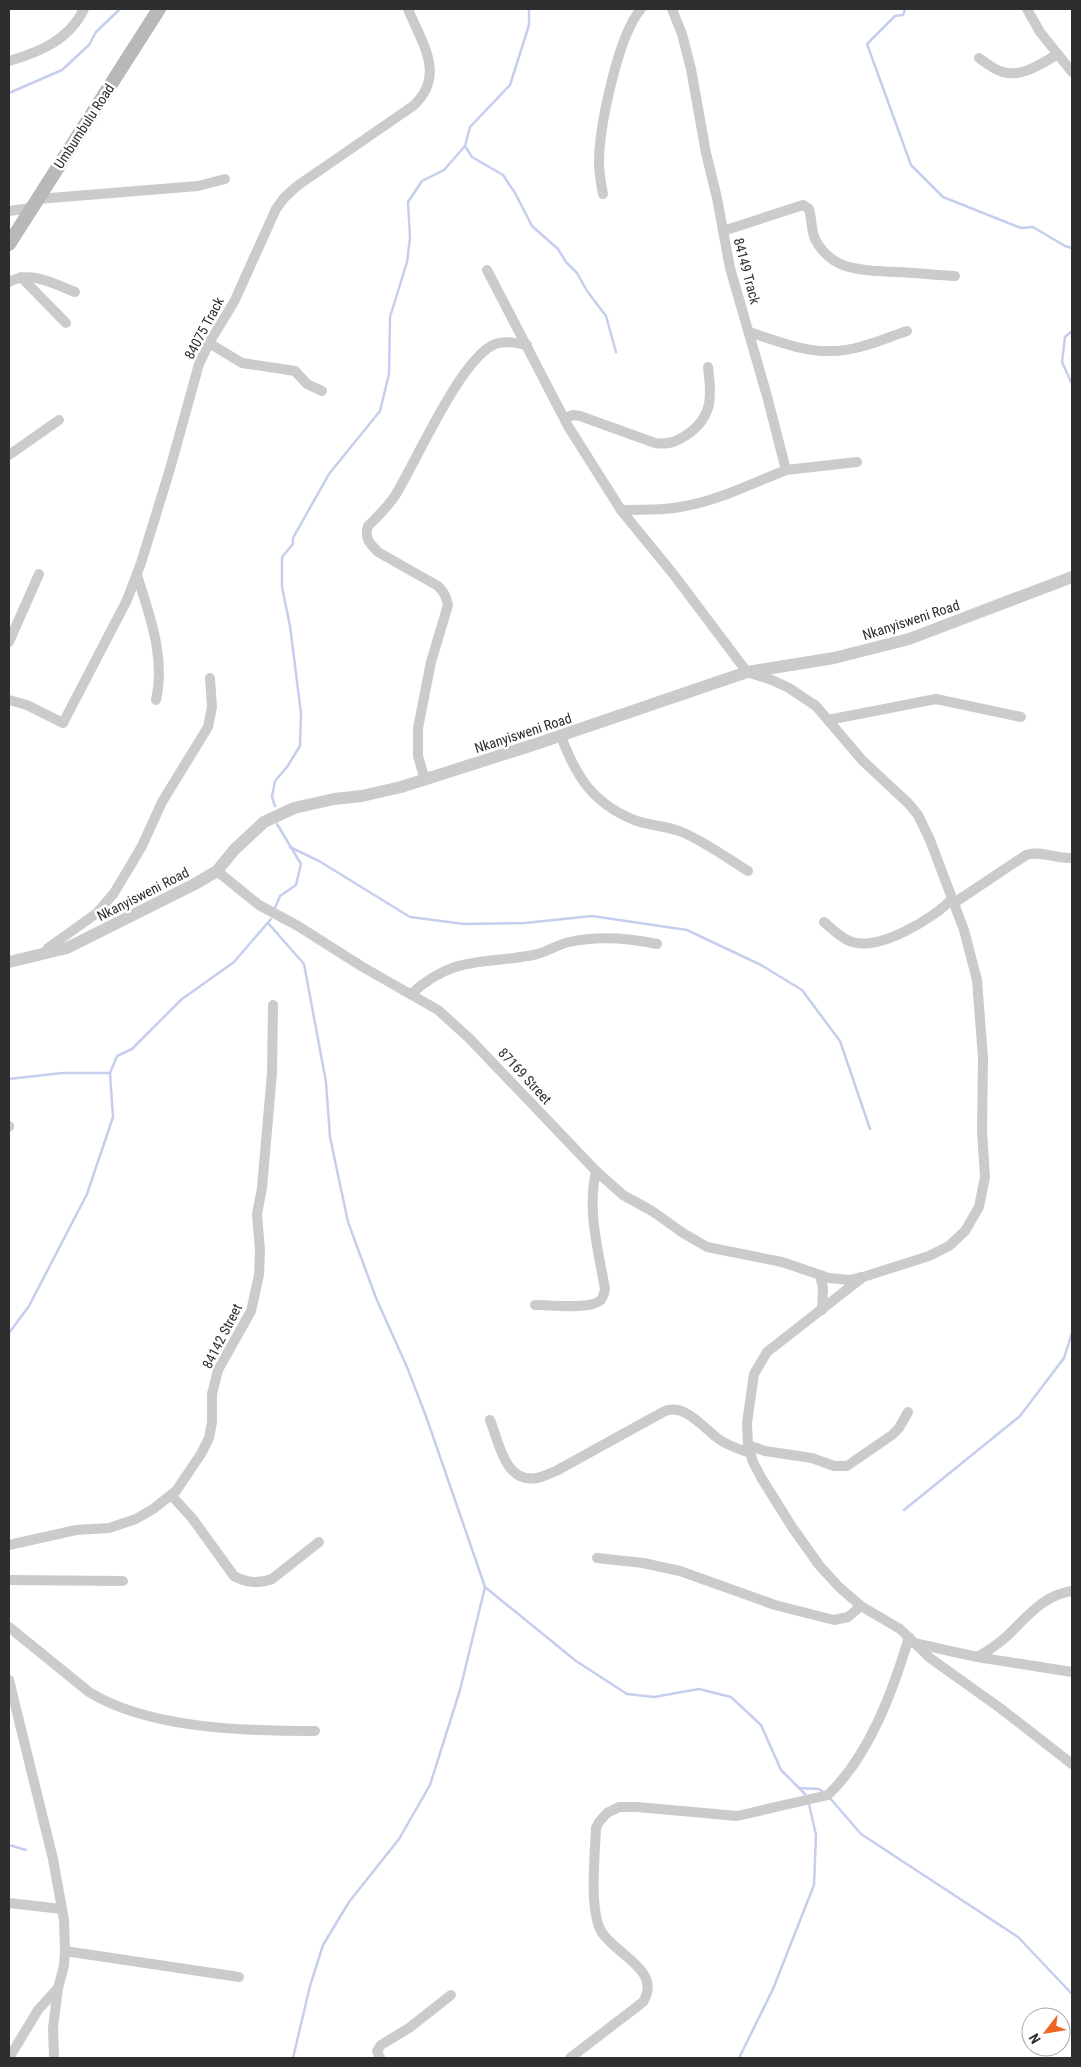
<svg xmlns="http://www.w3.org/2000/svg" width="1081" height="2067" viewBox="0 0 1081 2067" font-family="'Roboto Condensed',sans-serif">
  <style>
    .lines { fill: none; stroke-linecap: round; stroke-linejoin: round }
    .stream { stroke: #c5ceee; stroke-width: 2.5 }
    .minor { stroke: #cbcbcb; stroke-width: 10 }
    .tertiary { stroke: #cbcbcb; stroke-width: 12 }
    .secondary { stroke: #b8b8b8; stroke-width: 14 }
    .labels { text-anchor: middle; stroke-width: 5; stroke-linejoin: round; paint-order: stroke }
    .street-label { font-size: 14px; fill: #2e2e2e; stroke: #fff }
  </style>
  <rect width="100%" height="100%" fill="#fff"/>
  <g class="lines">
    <g class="stream">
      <path d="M905 9 903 15 895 16 867 44 911 165 943 197 1021 228 1033 227 1065 246 1072 248"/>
      <path d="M9 93 62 70 89 45 96 32 120 9"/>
      <path d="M465 146 472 157 503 175 515 193 532 226 558 249 566 262 577 273 587 291 606 316 616 352"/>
      <path d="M1072 331 1065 337 1062 362 1072 384"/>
      <path d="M275 806 272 797 275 781 287 767 300 746 301 713 290 626 282 587V557L293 544V538L329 474 380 411 389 374 390 317 407 262 410 238 408 202 422 181 444 170 465 146 470 127 510 85 529 25V9"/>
      <path d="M290 847 319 861 410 917 464 924 525 923 592 916 687 930 761 965 802 990 840 1041 870 1129"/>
      <path d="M275 908 280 896 296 885 301 864 277 824"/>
      <path d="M268 923 304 964 326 1082 330 1137 348 1222 376 1298 407 1367 427 1419 485 1587 576 1661 627 1694 654 1697 699 1689 731 1697 761 1725 781 1770 805 1794"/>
      <path d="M9 1079 62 1073H110L117 1056 132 1049 182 999 234 962 271 919"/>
      <path d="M9 1333 29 1306 87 1194 113 1117 110 1073"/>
      <path d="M904 1510 1020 1416 1064 1358 1072 1333"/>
      <path d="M799 1788 819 1789 825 1793"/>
      <path d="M829 1797 861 1834 1018 1937 1072 1994"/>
      <path d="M9 1845 26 1850"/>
      <path d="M293 2058 310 1986 323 1945 349 1902 399 1839 430 1785 460 1690 485 1587"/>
      <path d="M739 2058 773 1989 814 1885 816 1835 809 1804"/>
    </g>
    <g class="minor">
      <path d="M672 9 682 34 691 69 706 153 717 198 730 268 767 396 786 470 857 462"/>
      <path d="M1027 9 1040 32 1072 72"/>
      <path d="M979 58C986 63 994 70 1003 72 1022 78 1042 63 1058 54"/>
      <path d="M9 61C40 52 69 40 84 9"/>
      <path d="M603 194C601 184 599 174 599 163 599 128 618 35 641 9"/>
      <path d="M38 199 198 186 225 179"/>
      <path d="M9 211 31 208"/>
      <path d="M723 231 803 205 809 209C812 219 811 230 815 239 832 273 866 270 897 272 916 273 936 275 955 276"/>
      <path d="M487 270 568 426 621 510 674 575 747 672 772 680 789 688 816 706 862 760 909 804 918 815 930 840 964 930 977 980 983 1058 982 1131 985 1177 979 1207 965 1231 949 1246 929 1256 863 1277 767 1352 754 1374 747 1423 748 1445 753 1462 762 1479 792 1527 819 1565 839 1587 861 1606 900 1629 930 1658 1000 1708 1072 1764"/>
      <path d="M21 277 66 323"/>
      <path d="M9 282C31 270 54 284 75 292"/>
      <path d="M749 332C777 341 803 352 832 351 857 351 883 339 907 331"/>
      <path d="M209 343 242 363 295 371 307 384 322 391"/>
      <path d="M565 418 573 415 580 416 655 443C666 445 676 442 685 436 713 418 712 397 708 367"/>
      <path d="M9 455 59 420"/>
      <path d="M621 510C641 509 661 511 680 507 717 501 751 484 786 470"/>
      <path d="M137 575C149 614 166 658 156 700"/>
      <path d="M9 642 39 574"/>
      <path d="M9 700 27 705 63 723 127 600 141 563 170 469 199 364 209 343 234 302 276 209 284 198 297 186 413 106C447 75 421 42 408 9"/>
      <path d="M828 720 936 699 1021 717"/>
      <path d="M561 736C576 777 594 805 637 821 652 826 668 826 682 832 705 842 727 858 748 871"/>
      <path d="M425 780 418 756V728L431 662 448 605C446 596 444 592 438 586L378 552C370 544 364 538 368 526 378 516 389 506 396 494 417 460 459 362 493 345 504 340 516 343 527 345"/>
      <path d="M217 871 259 905 298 926 361 966 438 1010 469 1038 596 1171 623 1195 652 1211 683 1233 707 1247 782 1262 829 1278 850 1280 861 1277"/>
      <path d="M954 903 1026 855C1039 850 1057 859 1072 858"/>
      <path d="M824 922C832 929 842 939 852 942 880 951 934 918 952 899"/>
      <path d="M44 954 48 948 97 913 114 893 129 868 142 846 162 802 208 727 212 707 210 678"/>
      <path d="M411 994C454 955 481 965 533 955 546 953 556 945 569 942 597 936 629 938 657 944"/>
      <path d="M9 1127V1126"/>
      <path d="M820 1275 823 1288 822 1310"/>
      <path d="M535 1305C550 1305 591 1310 601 1300 604 1296 604 1293 605 1289 598 1249 587 1211 596 1171"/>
      <path d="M490 1420C499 1442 505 1484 537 1478 543 1477 550 1473 556 1471L663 1412C684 1401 704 1429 720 1440 729 1446 739 1449 750 1453"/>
      <path d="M748 1445 765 1451 812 1458 834 1466H847L892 1435 899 1428 908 1412"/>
      <path d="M171 1495 192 1518 234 1576C247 1583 258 1584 272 1579L319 1542"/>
      <path d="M9 1545 76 1530 109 1528 136 1519 153 1509 176 1491 201 1454 209 1438 212 1422V1394L218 1370 251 1311 259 1275 260 1250 257 1214 262 1188 272 1073 273 1005"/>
      <path d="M597 1558 643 1563 680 1571 775 1605 834 1620 848 1617 861 1606"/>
      <path d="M9 1580 123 1581"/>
      <path d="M9 1627 89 1692C149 1729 245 1731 315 1731"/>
      <path d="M914 1643 977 1657 1072 1672"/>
      <path d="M977 1657C988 1651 997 1645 1006 1637 1026 1618 1043 1595 1072 1591"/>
      <path d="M9 1680 53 1859 64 1920 65 1951 64 1966 58 1988 53 2028 54 2058"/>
      <path d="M9 1903 62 1909"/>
      <path d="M65 1951 239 1977"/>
      <path d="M9 2058 38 2010 58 1988"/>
      <path d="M380 2058 377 2051 381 2045 409 2028 451 1995"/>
      <path d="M570 2058 643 2002C663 1970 614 1954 601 1931 589 1909 595 1854 596 1828L599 1822 607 1813 619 1807H637L737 1816 828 1795C869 1756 893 1691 909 1637"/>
    </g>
    <path class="tertiary" d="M9 962 67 948 193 885 217 871 234 850 264 822 294 808 334 799 362 796 401 787 536 744 747 672 834 658 909 639 1072 577"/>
    <path class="secondary" d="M9 244 159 9"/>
  </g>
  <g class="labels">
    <g class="street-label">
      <text transform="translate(84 126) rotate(-57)" y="5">Umbumbulu Road</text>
      <text transform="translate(747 271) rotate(75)" y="5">84149 Track</text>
      <text transform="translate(204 328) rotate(-62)" y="5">84075 Track</text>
      <text transform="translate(911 620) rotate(-18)" y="5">Nkanyisweni Road</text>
      <text transform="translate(523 733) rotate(-18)" y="5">Nkanyisweni Road</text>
      <text transform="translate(143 894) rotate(-27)" y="5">Nkanyisweni Road</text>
      <text transform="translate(525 1076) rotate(47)" y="5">87169 Street</text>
      <text transform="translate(222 1336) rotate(-63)" y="5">84142 Street</text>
    </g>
  </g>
  <rect width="1081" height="2067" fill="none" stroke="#2e2e2e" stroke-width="20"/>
  <g transform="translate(1046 2032) rotate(239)"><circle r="24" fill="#ffffff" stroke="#ababab"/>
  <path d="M0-4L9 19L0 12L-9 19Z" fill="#f16524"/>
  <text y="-8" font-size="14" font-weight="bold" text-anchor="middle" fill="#2e2e2e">N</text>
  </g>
</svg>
